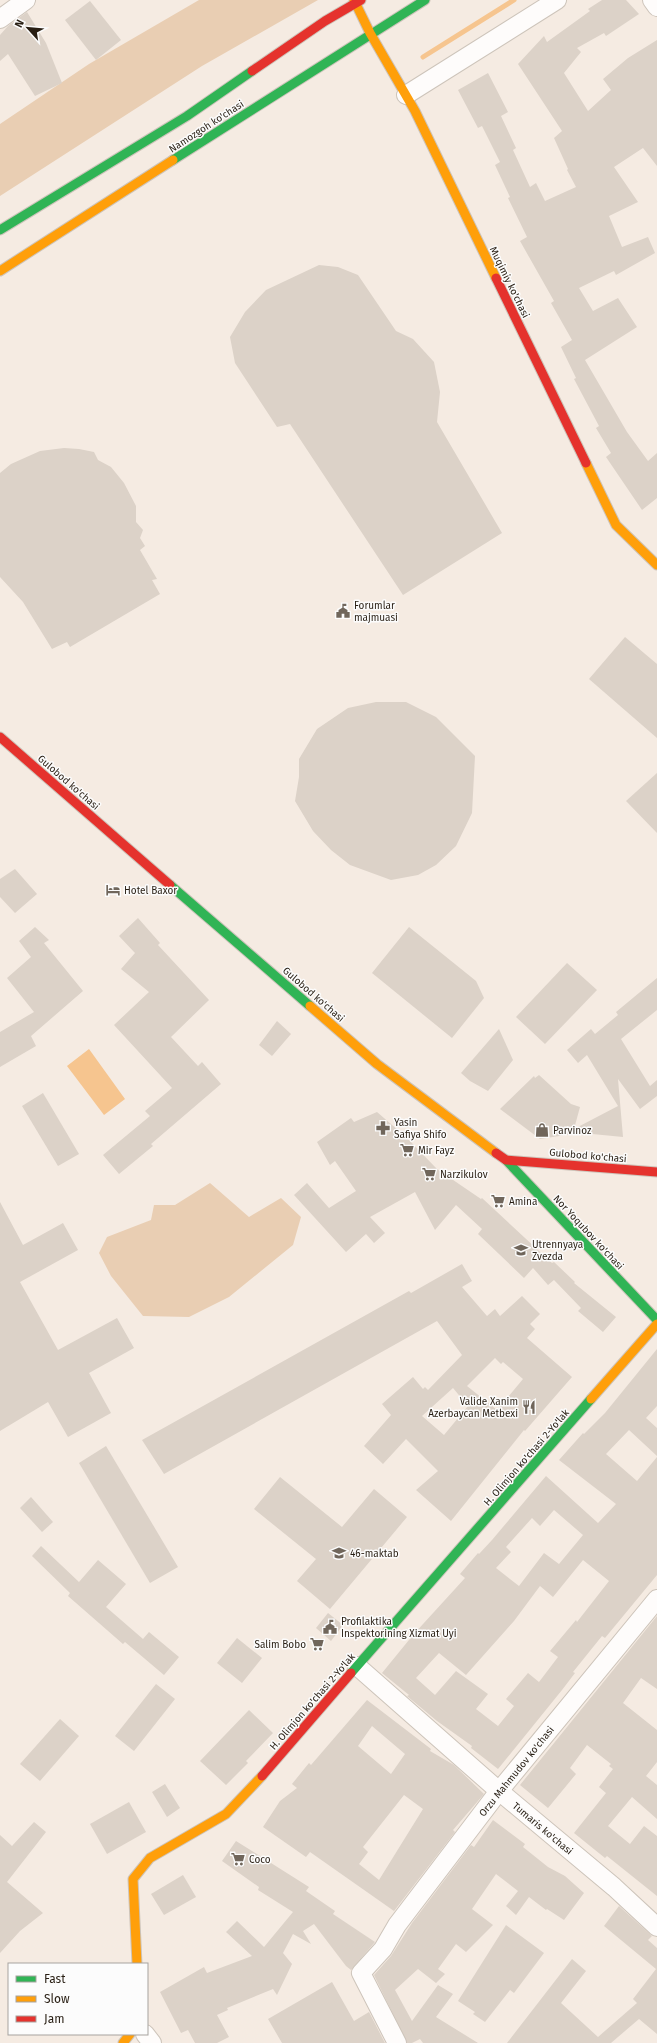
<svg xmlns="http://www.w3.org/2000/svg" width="657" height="2043" viewBox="0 0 657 2043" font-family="'Fira Sans',sans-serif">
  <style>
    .green { fill: #e9ceb3 }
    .water { fill: #f6c58f }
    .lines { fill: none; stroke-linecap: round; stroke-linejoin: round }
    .stream { stroke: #f6c58f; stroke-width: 5 }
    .building { fill: #dcd2c8; fill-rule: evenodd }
    .street-casing { stroke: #cdc4ba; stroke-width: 20 }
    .fast-casing { stroke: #cdc4ba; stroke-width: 11 }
    .slow-casing { stroke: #cdc4ba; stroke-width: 11 }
    .jam-casing { stroke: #cdc4ba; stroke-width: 11 }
    .street { stroke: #fefcfb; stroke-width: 18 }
    .fast { stroke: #30b455; stroke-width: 9 }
    .slow { stroke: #ff9f0a; stroke-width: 9 }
    .jam { stroke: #e5322d; stroke-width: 9 }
    .labels { text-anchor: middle; stroke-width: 3; stroke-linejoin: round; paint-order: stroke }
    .street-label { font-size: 10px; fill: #281e13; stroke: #fcfcfc }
    .poi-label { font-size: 10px; fill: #281e13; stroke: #fcfcfc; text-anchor: start }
  </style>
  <rect width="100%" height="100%" fill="#f5ebe2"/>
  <g class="green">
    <path d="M199 0H318L202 66 0 196V124L89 64Z"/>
    <path d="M210 1183 249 1217 281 1198 301 1217 293 1245 229 1297 189 1317 143 1316 111 1276 99 1253 107 1237 151 1220 154 1205H175Z"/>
  </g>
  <path class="water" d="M89 1049 125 1099 104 1115 67 1066Z"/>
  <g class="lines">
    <path class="stream" d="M423 57 514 0"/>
  </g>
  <g class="building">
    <path d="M602 0H626L639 14 606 36 604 33 577 48 581 52 564 73 588 111 611 90 603 79 628 58 657 40V166L643 148 614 167 638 202 609 216 622 247 648 237 655 253 616 275 614 271 579 288 593 311 618 298 637 327 585 360 627 432 648 461 657 453V498L642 510 606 457 611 453 596 428 599 426 574 379 576 378 561 347 572 340 551 303 554 301 520 241 527 237 508 198 510 197 495 165 500 162 482 126 478 128 458 90 488 73 508 112 501 116 516 148 513 150 530 187 536 183 545 201 576 187 567 170 568 169 554 138 562 131 518 64 544 36 547 42 590 11 588 9Z"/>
    <path d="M90 1 121 40 96 60 65 20Z"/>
    <path d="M27 12 46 43 62 83 35 96 8 54 0 61V35L8 26Z"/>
    <path d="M319 265 338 267 358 275 396 331 413 339 434 362 440 392 437 422 502 533 403 595 290 424 277 427 235 363 230 337 245 312 266 290Z"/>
    <path d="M64 448 79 449 94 452 98 460 111 467 124 483 136 506V522L143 530 140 538 145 546 140 550 157 579 152 580 160 594 70 647 67 642 52 649 23 602 0 577V473L11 464 40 451Z"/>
    <path d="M625 637 657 664V738L589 679Z"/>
    <path d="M376 702H406L436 717 475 756 472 813 456 846 436 865 418 875 391 880 350 865 331 850 313 831 295 801 299 777V759L317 729 348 708Z"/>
    <path d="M657 773V833L626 801Z"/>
    <path d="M15 869 37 894 15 913 0 897V879Z"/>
    <path d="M138 918 160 943 158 945 209 1000 171 1037 198 1066 202 1062 221 1084 151 1144 153 1146 119 1174 103 1155 150 1116 145 1111 172 1088 114 1025 149 992 121 969 135 953 119 936Z"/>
    <path d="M35 927 49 940 44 943 83 991 31 1036 36 1046 0 1067V1032L34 1012 7 978 31 957 19 941Z"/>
    <path d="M409 927 476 981 484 998 452 1038 372 973Z"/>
    <path d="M567 963 597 990 545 1044 516 1017Z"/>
    <path d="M657 978V1010L621 1039 650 1086 657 1080V1096L640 1109 618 1079 623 1137 572 1132V1134L540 1139 500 1109 534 1076 535 1078 539 1075 571 1104 580 1107 574 1129 618 1106 587 1055 578 1063 567 1050 591 1029 595 1034 618 1015 616 1012Z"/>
    <path d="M277 1021 291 1034 272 1056 259 1045Z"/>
    <path d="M499 1029 513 1060 488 1091 470 1081 461 1073Z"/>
    <path d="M43 1093 79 1154 58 1166 22 1106Z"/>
    <path d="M377 1112 406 1137 437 1169 481 1199 482 1198 552 1263 554 1262 575 1282 574 1283 616 1317 603 1332 578 1311 581 1308 554 1280 548 1285 533 1268 524 1278 478 1234 482 1229 456 1205 435 1230 415 1192 370 1217 385 1233 374 1243 366 1234 346 1252 294 1195 307 1183 329 1208 356 1191 335 1161 330 1165 317 1142 351 1118 354 1122Z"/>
    <path d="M0 1202 23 1245 63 1223 78 1250 20 1282 58 1350 117 1318 134 1348 89 1373 111 1413 68 1437 48 1402 0 1431Z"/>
    <path d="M462 1264 472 1281 462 1287 487 1316 495 1309 500 1316 522 1296 540 1314 530 1324 535 1329 527 1338 572 1377 525 1431 524 1430 451 1521 416 1490 438 1471 406 1439 383 1464 364 1446 391 1415 382 1404 413 1377 423 1389 425 1387 428 1390 462 1355 437 1321 164 1474 142 1440 409 1291 411 1293ZM495 1358 501 1364 503 1362 523 1379 497 1410 467 1386ZM453 1388 468 1406 444 1435 422 1416Z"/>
    <path d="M657 1349V1406L646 1418 657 1428V1456L629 1430 606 1454 637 1481 657 1457V1575L605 1638 602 1636 573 1672 575 1673 562 1690 498 1769 471 1748 472 1746 437 1721 407 1696 409 1695 382 1673 413 1635 465 1578 460 1574 478 1553 479 1554 492 1540 546 1476 598 1523 616 1504 559 1460 583 1433 584 1434 605 1413ZM554 1510 583 1535 559 1564 544 1553 519 1586 496 1568 511 1552 506 1547 532 1518 540 1526ZM583 1560 609 1581 577 1622 576 1620 550 1651 558 1657 539 1682 528 1673 506 1699 514 1706 498 1726 476 1709 488 1694 456 1671 435 1695 416 1678 439 1653 466 1675 514 1621 540 1586 553 1597Z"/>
    <path d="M106 1446 178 1567 150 1583 79 1463Z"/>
    <path d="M280 1477 342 1527 374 1489 407 1517 330 1609 297 1581 316 1559 254 1509Z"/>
    <path d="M31 1497 53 1522 42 1532 20 1508Z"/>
    <path d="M41 1546 79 1582 98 1560 126 1584 106 1607 143 1639 149 1632 179 1657 164 1675 125 1642 123 1644 68 1596 70 1593 32 1556Z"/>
    <path d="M328 1613 343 1625 331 1641 316 1628Z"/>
    <path d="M657 1616V1689L641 1678 623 1703 657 1730V1762L646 1776 657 1785V1819L632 1797 608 1826 630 1844 644 1826 657 1836V1896L607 1856 605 1858 574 1833 606 1793 599 1787 613 1769 609 1766 611 1764 587 1745 570 1768 576 1774 548 1808 520 1785Z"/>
    <path d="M237 1638 262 1658 242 1683 217 1663Z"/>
    <path d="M156 1684 175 1699 134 1751 115 1736Z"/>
    <path d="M367 1700 431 1749 430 1751 454 1765 484 1794 453 1830 455 1832 394 1911 310 1852 306 1857 263 1827 280 1801 297 1788 292 1784 309 1763 311 1765ZM372 1726 405 1754 391 1774 358 1746ZM404 1795 423 1809 379 1880 359 1864 368 1852 363 1847Z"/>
    <path d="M249 1710 273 1733 246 1761 248 1763 226 1785 200 1761Z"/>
    <path d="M60 1719 79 1736 40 1781 20 1764Z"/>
    <path d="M165 1784 180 1808 167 1817 152 1792Z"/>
    <path d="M129 1802 146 1832 107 1854 90 1824Z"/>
    <path d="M493 1820 525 1844 523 1847 548 1867 565 1876 584 1893 564 1920 547 1909 546 1910 529 1897 516 1915 506 1906 518 1891 496 1874 472 1909 493 1925 466 1952 456 1944 438 1969 445 1974 436 1983 418 1969 395 1990 412 2021 438 1985 453 1994 436 2017 478 2043H423L420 2039 412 2043H407L374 1975 391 1956 412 1923 471 1845 474 1847Z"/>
    <path d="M34 1822 46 1832 7 1882 43 1913 20 1931 0 1953V1835L12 1846Z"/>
    <path d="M236 1841 309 1887 306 1891 335 1911 333 1914 375 1942 351 1970 346 1966 314 1924 303 1931 311 1944 293 1934 283 1953 292 1964 277 1995 273 1989 227 2008 228 2010 217 2015 229 2037 217 2043H195L188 2030 181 2033 160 1992 204 1967 207 1973 252 1956 226 1932 237 1921 264 1947 293 1912 258 1890 259 1887 222 1861Z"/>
    <path d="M183 1875 196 1897 164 1915 151 1894Z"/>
    <path d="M619 1906 652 1936 648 1940 657 1948V2034L639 2019 611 2043H507L572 1959 586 1971 561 2003 598 2037 637 2003 633 1999 656 1969 604 1926Z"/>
    <path d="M506 1925 544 1953 514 1993 510 1990 485 2022 473 2014 475 2012 458 2001Z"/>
    <path d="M332 1982 354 2021 369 2012 385 2043H282L268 2019Z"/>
  </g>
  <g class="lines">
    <defs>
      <g id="street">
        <path d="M652 0 657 7"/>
        <path d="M0 19 26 0"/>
        <path d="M406 95 557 0"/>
        <path d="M357 1666 499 1791 614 1887 657 1927"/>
        <path d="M145 2034 152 2043"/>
        <path d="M397 2043 361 1973 383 1949 397 1925 499 1791 657 1599"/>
      </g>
      <g id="fast">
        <path d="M173 160 425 0"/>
        <path d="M0 230 187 116 252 71"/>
        <path d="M170 885 310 1006"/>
        <path d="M506 1160 657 1320"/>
        <path d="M351 1673 591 1399"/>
      </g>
      <g id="slow">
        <path d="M354 0 370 33 415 111 496 278"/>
        <path d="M0 271 173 160"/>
        <path d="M586 463 616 525 657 565"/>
        <path d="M310 1006 377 1064 496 1153"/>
        <path d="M591 1399 657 1324"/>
        <path d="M137 1964 133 1879 150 1858 226 1814 262 1776"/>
        <path d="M123 2043 130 2034"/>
      </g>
      <g id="jam">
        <path d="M252 71 325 21 361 0"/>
        <path d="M496 278 586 463"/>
        <path d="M0 737 170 885"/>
        <path d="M496 1153 506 1160 657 1172"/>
        <path d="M262 1776 351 1673"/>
      </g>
    </defs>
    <use href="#street" class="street-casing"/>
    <use href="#fast" class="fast-casing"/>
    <use href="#slow" class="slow-casing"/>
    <use href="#jam" class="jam-casing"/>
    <use href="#street" class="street"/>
    <use href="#fast" class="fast"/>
    <use href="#slow" class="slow"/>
    <use href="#jam" class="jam"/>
  </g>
  <defs>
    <symbol id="civic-bare" viewBox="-9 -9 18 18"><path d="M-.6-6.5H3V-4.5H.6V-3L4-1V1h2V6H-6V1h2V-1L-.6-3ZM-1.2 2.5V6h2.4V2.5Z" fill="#70665b" stroke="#fcfcfc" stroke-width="2.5" paint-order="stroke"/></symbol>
    <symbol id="hotel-bare" viewBox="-9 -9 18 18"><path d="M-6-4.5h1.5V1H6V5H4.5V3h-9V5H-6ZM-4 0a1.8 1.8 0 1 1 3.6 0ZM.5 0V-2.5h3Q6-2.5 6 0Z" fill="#70665b" stroke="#fcfcfc" stroke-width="2.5" paint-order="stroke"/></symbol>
    <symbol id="pharmacy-bare" viewBox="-9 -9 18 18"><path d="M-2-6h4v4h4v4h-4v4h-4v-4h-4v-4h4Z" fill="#70665b" stroke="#fcfcfc" stroke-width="2.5" paint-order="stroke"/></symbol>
    <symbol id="shop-bare" viewBox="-9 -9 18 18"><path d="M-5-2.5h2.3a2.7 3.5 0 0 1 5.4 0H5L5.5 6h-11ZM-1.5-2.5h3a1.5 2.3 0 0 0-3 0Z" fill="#70665b" stroke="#fcfcfc" stroke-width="2.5" paint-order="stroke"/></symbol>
    <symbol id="supermarket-bare" viewBox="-9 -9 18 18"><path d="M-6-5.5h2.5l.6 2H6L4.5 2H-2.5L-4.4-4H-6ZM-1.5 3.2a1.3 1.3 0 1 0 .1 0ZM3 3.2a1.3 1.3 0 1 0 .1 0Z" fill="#70665b" stroke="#fcfcfc" stroke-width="2.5" paint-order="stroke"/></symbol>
    <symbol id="school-bare" viewBox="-9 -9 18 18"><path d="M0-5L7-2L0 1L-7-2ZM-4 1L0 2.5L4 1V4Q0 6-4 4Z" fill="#70665b" stroke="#fcfcfc" stroke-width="2.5" paint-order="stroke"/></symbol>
    <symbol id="restaurant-bare" viewBox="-9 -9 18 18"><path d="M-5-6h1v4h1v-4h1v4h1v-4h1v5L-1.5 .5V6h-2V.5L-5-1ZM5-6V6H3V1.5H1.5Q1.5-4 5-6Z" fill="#70665b" stroke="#fcfcfc" stroke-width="2.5" paint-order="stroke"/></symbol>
  </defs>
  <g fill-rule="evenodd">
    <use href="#civic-bare" x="333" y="601" width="20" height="20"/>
    <use href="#hotel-bare" x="103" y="880" width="20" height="20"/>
    <use href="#pharmacy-bare" x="373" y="1118" width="20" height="20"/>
    <use href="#shop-bare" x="532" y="1120" width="20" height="20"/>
    <use href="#supermarket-bare" x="397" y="1140" width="20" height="20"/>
    <use href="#supermarket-bare" x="419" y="1164" width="20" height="20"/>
    <use href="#supermarket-bare" x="488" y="1191" width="20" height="20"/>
    <use href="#school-bare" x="511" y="1240" width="20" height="20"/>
    <use href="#restaurant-bare" x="519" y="1397" width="20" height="20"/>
    <use href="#school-bare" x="329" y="1543" width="20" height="20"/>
    <use href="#civic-bare" x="320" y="1617" width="20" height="20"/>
    <use href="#supermarket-bare" x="307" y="1634" width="20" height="20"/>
    <use href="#supermarket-bare" x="228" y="1849" width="20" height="20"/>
  </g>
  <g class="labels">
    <g class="street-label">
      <text transform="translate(206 126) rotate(-33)" y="4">Namozgoh ko'chasi</text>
      <text transform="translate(510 282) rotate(64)" y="4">Muqimiy ko'chasi</text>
      <text transform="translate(69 782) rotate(41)" y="4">Gulobod ko'chasi</text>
      <text transform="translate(314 994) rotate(41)" y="4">Gulobod ko'chasi</text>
      <text transform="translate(588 1155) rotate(5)" y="4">Gulobod ko'chasi</text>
      <text transform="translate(589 1232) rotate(47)" y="4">Nor Yoqubov ko'chasi</text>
      <text transform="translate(526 1457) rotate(-49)" y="4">H. Olimjon ko'chasi 2-Yo'lak</text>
      <text transform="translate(312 1701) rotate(-49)" y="4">H. Olimjon ko'chasi 2-Yo'lak</text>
      <text transform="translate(516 1771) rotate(-51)" y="4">Orzu Mahmudov ko'chasi</text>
      <text transform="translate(543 1828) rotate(40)" y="4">Tumaris ko'chasi</text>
    </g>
    <g class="poi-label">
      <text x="354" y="609">Forumlar<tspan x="354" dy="12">majmuasi</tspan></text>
      <text x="124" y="894">Hotel Baxor</text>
      <text x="394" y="1126">Yasin<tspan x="394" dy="12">Safiya Shifo</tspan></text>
      <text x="553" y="1134">Parvinoz</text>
      <text x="418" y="1154">Mir Fayz</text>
      <text x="440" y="1178">Narzikulov</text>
      <text x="509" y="1205">Amina</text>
      <text x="532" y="1248">Utrennyaya<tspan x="532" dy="12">Zvezda</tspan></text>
      <text x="518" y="1405" text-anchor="end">Valide Xanim<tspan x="518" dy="12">Azerbaycan Metbexi</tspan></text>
      <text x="350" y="1557">46-maktab</text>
      <text x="341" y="1625">Profilaktika<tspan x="341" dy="12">Inspektorining Xizmat Uyi</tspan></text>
      <text x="306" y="1648" text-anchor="end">Salim Bobo</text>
      <text x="249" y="1863">Coco</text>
    </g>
  </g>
  <rect x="8" y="1963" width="140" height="72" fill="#fcfcfc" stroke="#a7a39f"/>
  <rect x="16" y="1976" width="20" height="6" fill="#30b455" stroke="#a7a39f"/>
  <text x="44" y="1983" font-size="12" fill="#281e13">Fast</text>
  <rect x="16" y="1996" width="20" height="6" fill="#ff9f0a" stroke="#a7a39f"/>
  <text x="44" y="2003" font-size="12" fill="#281e13">Slow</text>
  <rect x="16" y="2016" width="20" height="6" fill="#e5322d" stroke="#a7a39f"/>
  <text x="44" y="2023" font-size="12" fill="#281e13">Jam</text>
  <g transform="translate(28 28) rotate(297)" stroke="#fcfcfc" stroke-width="3" paint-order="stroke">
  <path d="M0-3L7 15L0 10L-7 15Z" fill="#281e13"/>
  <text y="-6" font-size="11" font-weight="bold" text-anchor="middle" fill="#281e13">N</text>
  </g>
</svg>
